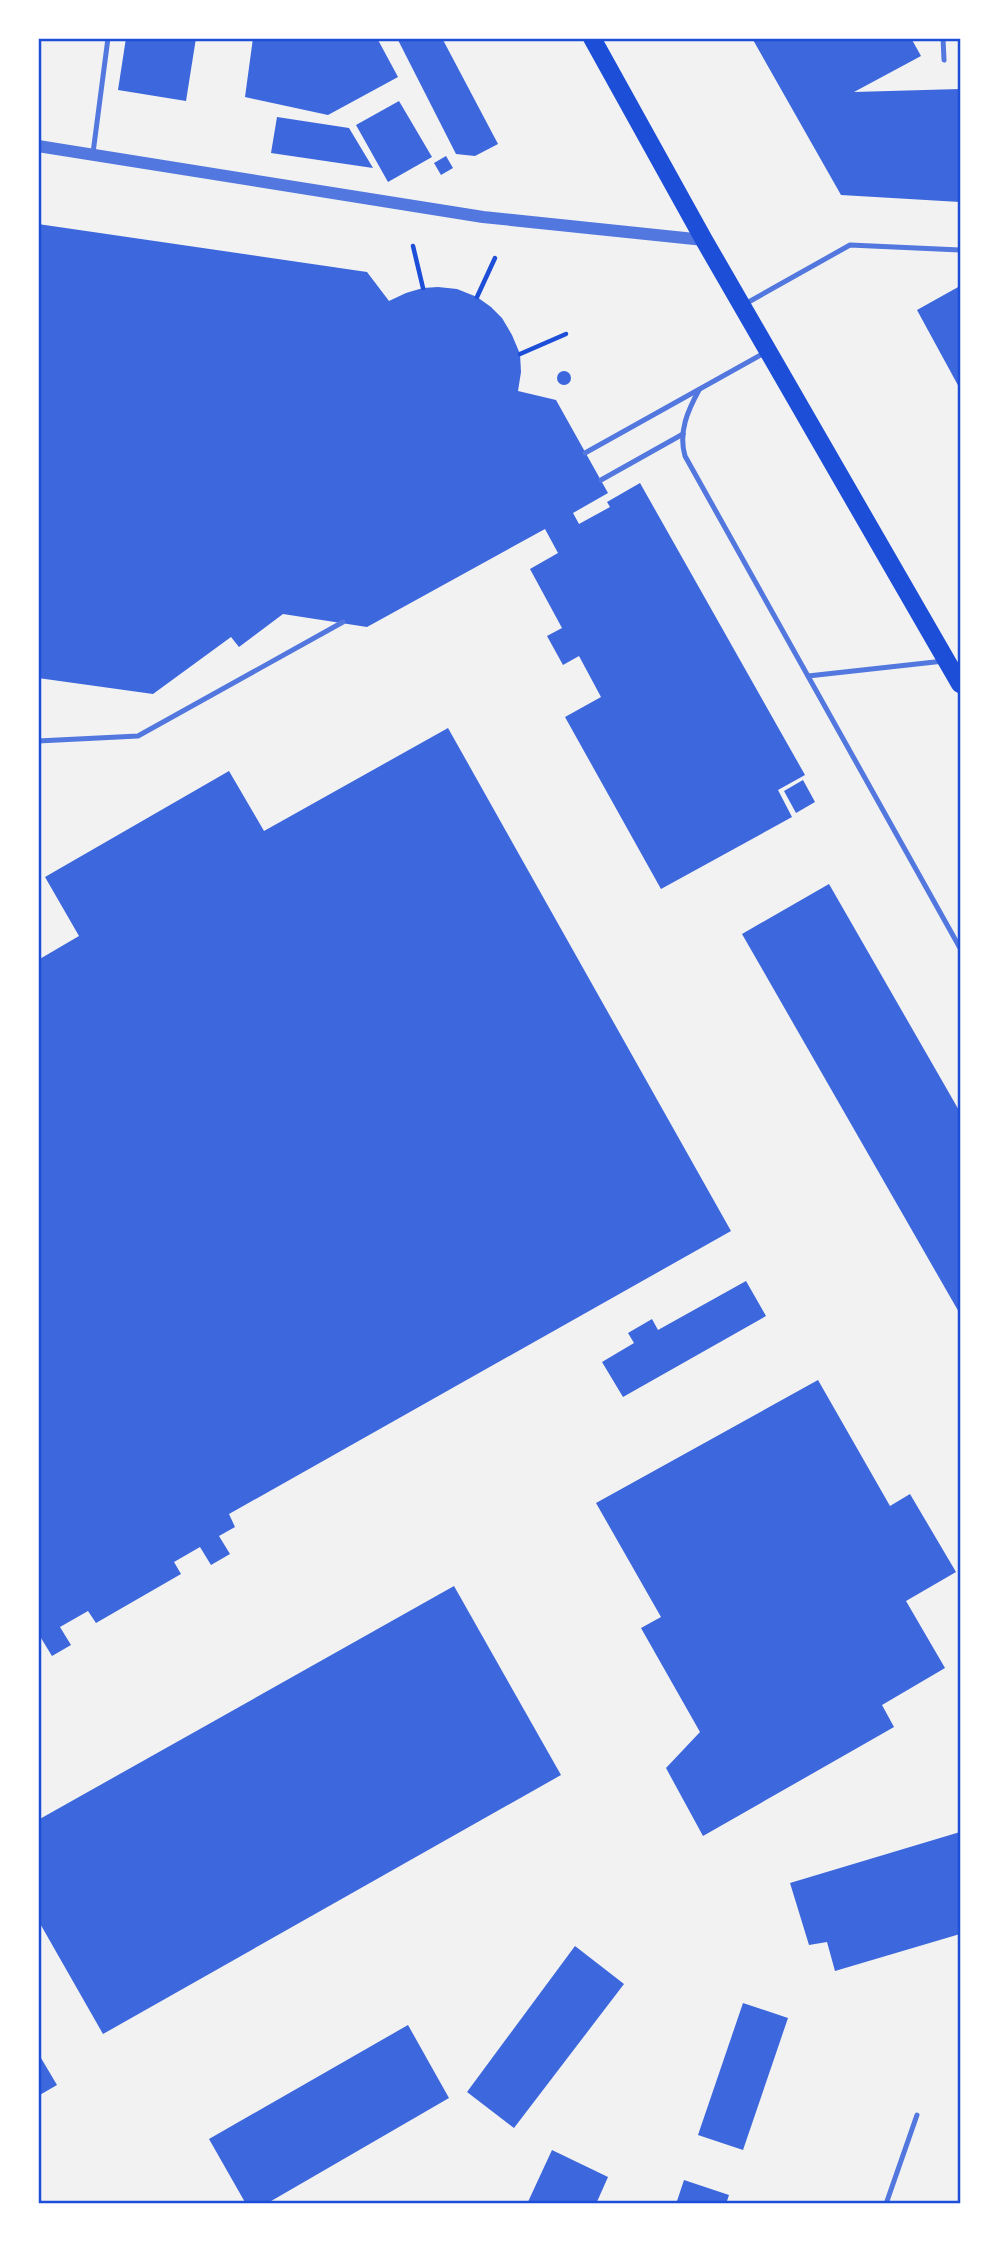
<svg xmlns="http://www.w3.org/2000/svg" width="999" height="2242" viewBox="0 0 999 2242" font-family="Manrope,sans-serif">
  <style>
    .building { fill: #3d67dc }
    .lines { fill: none; stroke-linecap: round; stroke-linejoin: round }
    .path { stroke: #1d4ed8; stroke-width: 4.5 }
    .service { stroke: #5277de; stroke-width: 5 }
    .tertiary { stroke: #5277de; stroke-width: 12 }
    .primary { stroke: #1d4ed8; stroke-width: 18 }
    .neatline { fill: none; stroke: #1d4ed8; stroke-width: 2.5 }
  </style>
  <rect width="100%" height="100%" fill="#f2f2f2"/>
  <g class="building">
    <path d="M126 38H196L186 101 118 90Z"/>
    <path d="M253 38H377L398 77 328 115 245 97Z"/>
    <path d="M397 38H442L498 144 475 156 456 154Z"/>
    <path d="M752 38H911L921 56 854 92 960 89V202L841 195Z"/>
    <path d="M399 101 432 157 388 182 356 125Z"/>
    <path d="M277 117 349 128 373 168 271 153Z"/>
    <path d="M446 156 453 168 441 175 434 163Z"/>
    <path d="M38 224 367 272 389 301 406 293 423 288 438 287 457 289 477 297 491 307 502 318 512 335 520 354 521 372 518 391 556 400 608 493 573 513 579 524 610 507 607 502 640 483 805 775 778 790 792 817 661 889 565 717 601 697 579 656 563 665 547 636 562 628 530 569 558 553 545 529 367 627 283 614 239 647 231 637 153 694 38 678Z"/>
    <path d="M960 286V389L917 310Z"/>
    <circle cx="564" cy="378" r="7"/>
    <path d="M448 728 731 1231 229 1514 235 1527 219 1536 230 1554 211 1565 200 1547 174 1562 181 1574 96 1623 88 1611 60 1627 71 1645 52 1656 41 1638 38 1639V960L79 936 45 877 229 771 264 831Z"/>
    <path d="M803 780 815 802 796 813 784 791Z"/>
    <path d="M829 884 960 1112V1314L742 934Z"/>
    <path d="M746 1281 766 1316 623 1397 602 1362 634 1343 628 1333 652 1319 658 1330Z"/>
    <path d="M818 1380 890 1506 910 1494 956 1572 906 1601 945 1668 882 1705 894 1727 703 1836 666 1768 700 1732 641 1628 661 1617 596 1503Z"/>
    <path d="M454 1586 561 1775 103 2034 38 1920V1820Z"/>
    <path d="M960 1832V1934L835 1971 827 1942 809 1945 790 1883Z"/>
    <path d="M575 1946 624 1984 514 2128 467 2092Z"/>
    <path d="M743 2003 788 2018 743 2150 698 2135Z"/>
    <path d="M408 2025 449 2098 266 2204H246L209 2139Z"/>
    <path d="M38 2053 57 2085 38 2096Z"/>
    <path d="M552 2150 608 2177 596 2204H527Z"/>
    <path d="M684 2180 729 2195 726 2204H676Z"/>
  </g>
  <g class="lines">
    <g class="path">
      <path d="M413 246 423 288"/>
      <path d="M477 297 495 258"/>
      <path d="M520 354 566 334"/>
    </g>
    <g class="service">
      <path d="M943 38 944 60"/>
      <path d="M93 153 108 38"/>
      <path d="M745 304 850 245 960 250"/>
      <path d="M699 390C688 410 678 432 685 456L960 948"/>
      <path d="M585 453 766 352"/>
      <path d="M601 480 683 434"/>
      <path d="M808 676 944 661"/>
      <path d="M38 741 138 736 343 622"/>
      <path d="M886 2204 917 2115"/>
    </g>
    <path class="tertiary" d="M38 146 483 217 704 240"/>
    <path class="primary" d="M592 38 704 240 960 684"/>
  </g>
  <rect width="999" height="2242" fill="none" stroke="#ffffff" stroke-width="80"/>
  <rect x="40" y="40" width="919" height="2162" class="neatline"/>
</svg>
